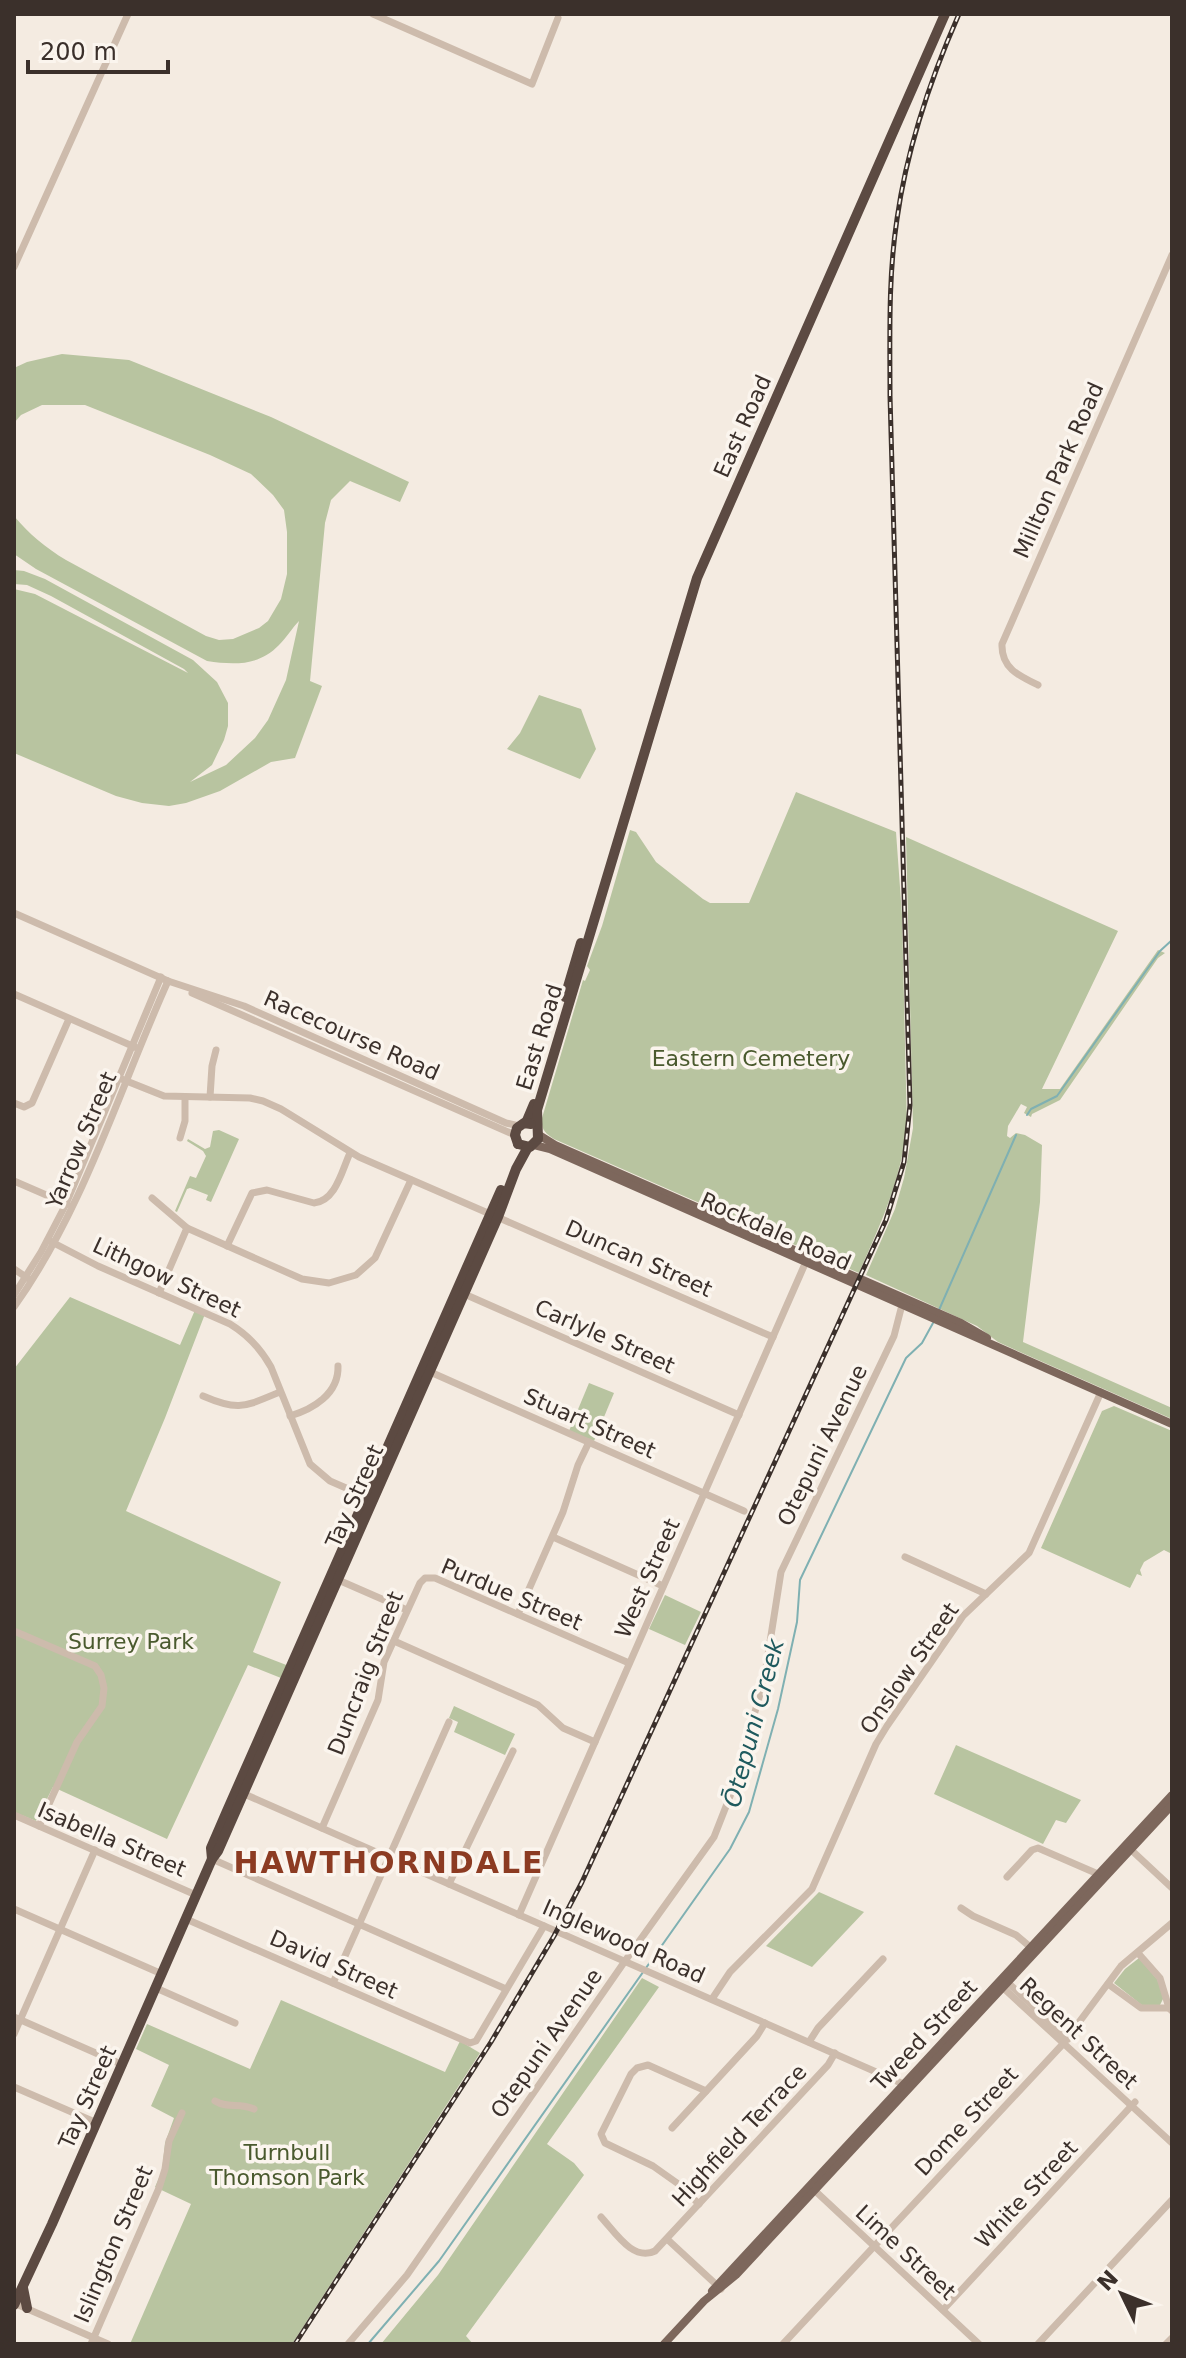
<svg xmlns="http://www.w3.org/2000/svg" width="1186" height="2358" viewBox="0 0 1186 2358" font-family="'DejaVu Sans',sans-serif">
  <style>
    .green { fill: #b8c4a0 }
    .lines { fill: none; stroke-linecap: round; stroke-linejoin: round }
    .stream { stroke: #7fb0b2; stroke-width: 2 }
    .minor { stroke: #cdbbac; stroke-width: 7 }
    .major { stroke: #7d675c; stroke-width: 8 }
    .highway { stroke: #5c4a42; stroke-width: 10 }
    .rail-casing { stroke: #3b302b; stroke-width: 5 }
    .rail { stroke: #fbf5ee; stroke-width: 2; stroke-dasharray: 6; stroke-linecap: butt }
    .labels { text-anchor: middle; stroke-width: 7; stroke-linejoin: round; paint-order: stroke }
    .street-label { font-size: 22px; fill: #3b302b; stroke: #fbf5ee }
    .park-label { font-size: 22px; fill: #4a5a2e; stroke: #fbf5ee }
    .water-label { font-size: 24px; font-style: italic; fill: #1f5a5e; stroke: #fbf5ee }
    .district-label { font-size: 30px; font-weight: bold; letter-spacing: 2px; fill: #8c3b22; stroke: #fbf5ee }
  </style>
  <rect width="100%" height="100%" fill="#f4ebe1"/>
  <g class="green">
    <path d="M62 354 129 360 271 417 409 482 400 502 350 481 331 500 325 523 310 681 322 686 295 758 271 762 220 791 186 803 169 806 142 803 116 796 14 753V589L35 594 188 673 184 669 51 596 27 585 14 584V570L24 571 45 579 193 660 217 682 228 703V726L224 740 212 765 190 782 226 765 255 738 268 720 286 680 299 621C293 627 286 638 279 645 259 666 234 665 207 661L36 569 14 554V516C29 534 46 548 66 560L206 636 219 640 233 639 259 628 268 621 281 599 287 574V532L284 510 273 495 251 474 210 455 85 405H42L21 415 14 423V368L27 362Z"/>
    <path d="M539 695 581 709 596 749 580 779 507 749 520 733Z"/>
    <path d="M796 792 896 832 902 915 907 1127C900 1183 881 1223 859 1273L554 1139C545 1133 541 1130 542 1118L583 980 585 981 590 970 587 966 602 926 630 830 636 832 656 862 703 899 710 903H749Z"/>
    <path d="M906 837 1118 931 1042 1089H1060L1158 950 1165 953 1158 958 1060 1100 1032 1114 1031 1117 1024 1113 1027 1107 1021 1104 1008 1126 1007 1136 1010 1138 1016 1133 1025 1135 1042 1145 1040 1202 1023 1342 1172 1408V1419L1020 1352 998 1342 977 1326 866 1275 895 1209 904 1178 913 1128Z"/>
    <path d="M219 1130 239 1139 211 1202 206 1200 208 1195 190 1188 187 1189 177 1212 175 1211 190 1176 196 1178 206 1156 203 1151 187 1141 188 1139 205 1149 210 1147 213 1131Z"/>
    <path d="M70 1297 180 1345 195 1310 205 1314 165 1418 126 1511 281 1582 253 1652 289 1666 281 1678 248 1665 167 1839 53 1787 36 1821 14 1812V1369Z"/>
    <path d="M589 1383 614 1393 594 1441 569 1431Z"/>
    <path d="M1114 1406 1172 1431V1548L1170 1553 1164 1550 1144 1562 1140 1570 1142 1576 1137 1574 1130 1588 1041 1548 1102 1411Z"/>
    <path d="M665 1595 701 1612 685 1645 649 1629Z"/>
    <path d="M454 1706 515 1734 505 1755 454 1732 458 1722 449 1718Z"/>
    <path d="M956 1745 1081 1800 1066 1823 1056 1820 1043 1844 934 1794Z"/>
    <path d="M819 1892 864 1912 812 1967 766 1946Z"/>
    <path d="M1139 1958 1157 1979 1164 1997 1160 2005 1143 2006 1114 1983 1125 1969Z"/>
    <path d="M642 1978 659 1987 547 2144 574 2163 584 2175 466 2336 473 2344H381L438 2275Z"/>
    <path d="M281 2000 445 2072 460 2041 480 2053 292 2344H130L191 2204 155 2187 162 2171 165 2143 174 2118 151 2106 169 2065 136 2049 147 2024 250 2069Z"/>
  </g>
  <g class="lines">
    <g class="stream">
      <path d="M1027 1115 1031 1109 1057 1096 1160 951 1172 940"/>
      <path d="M939 1310 1016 1135"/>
      <path d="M368 2344 439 2261 730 1849 749 1812 778 1709 797 1622 800 1580 906 1358 922 1343 933 1323"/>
    </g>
    <g class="minor">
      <path d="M373 14 532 84 558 18"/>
      <path d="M14 267 128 14"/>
      <path d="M1038 685C1019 676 1001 668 1002 644L1172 255"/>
      <path d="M14 913 168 981 244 1006 506 1123 519 1126"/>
      <path d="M192 993 515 1135"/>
      <path d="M14 994 137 1048"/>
      <path d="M119 1078 164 1096 250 1098 263 1101 281 1109 359 1157 773 1337"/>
      <path d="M210 1097 212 1066 216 1050"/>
      <path d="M14 1103 24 1107 32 1103 69 1019"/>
      <path d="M180 1138 185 1121V1097"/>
      <path d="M14 1181 67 1204"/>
      <path d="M152 1198 187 1228 302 1279 329 1283 356 1275 375 1258 411 1180"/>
      <path d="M48 1240 98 1266 230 1324C248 1335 261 1349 271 1367L310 1464 330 1481 369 1498"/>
      <path d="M227 1246 252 1193 267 1190 314 1203C336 1201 342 1170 350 1153"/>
      <path d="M14 1269 29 1279"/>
      <path d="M159 1293 187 1228"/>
      <path d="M462 1293 739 1415"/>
      <path d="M14 1295 41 1252 66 1204 161 977"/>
      <path d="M14 1307C84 1209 119 1090 168 981"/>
      <path d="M428 1371 744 1511"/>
      <path d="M203 1396C240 1412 245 1406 280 1392"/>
      <path d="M290 1416C313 1409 339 1394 338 1366"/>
      <path d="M553 1537 663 1586"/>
      <path d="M905 1557 986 1594"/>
      <path d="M336 1579 407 1610"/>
      <path d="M518 1614 563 1512 578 1465 589 1442"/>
      <path d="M14 1631 95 1666 101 1675 104 1688 102 1706 77 1742 39 1826"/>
      <path d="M394 1641 538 1705 563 1728 595 1742"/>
      <path d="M242 1793 908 2086"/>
      <path d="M14 1815 196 1895"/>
      <path d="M322 1828 378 1700 384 1662 420 1583 425 1578H435L629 1663"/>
      <path d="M1127 1846 1172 1888"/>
      <path d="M212 1859 506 1989"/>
      <path d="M1007 1877 1032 1850 1038 1848 1098 1874"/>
      <path d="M449 1884 513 1751"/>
      <path d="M961 1908 973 1916 1016 1935 1035 1951"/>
      <path d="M14 1909 162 1974"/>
      <path d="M519 1915 808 1257"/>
      <path d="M186 1919 470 2043 476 2041 544 1926"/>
      <path d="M1138 1953 1160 1978 1169 2008 1172 2011"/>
      <path d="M1004 1979 1068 2039"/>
      <path d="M333 1983 449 1722"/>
      <path d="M999 1984 1172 2143"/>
      <path d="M1108 1984 1141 2008H1169"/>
      <path d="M156 1988 235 2023"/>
      <path d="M712 1999 730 1972 812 1889 876 1744 887 1726 963 1616 1029 1553 1101 1392"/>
      <path d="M14 2017 123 2065"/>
      <path d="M14 2034 95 1850"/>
      <path d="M809 2042 818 2028 883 1959"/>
      <path d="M14 2087 97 2123"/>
      <path d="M215 2101C228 2109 239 2102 254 2109"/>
      <path d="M672 2128 757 2036 765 2023"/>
      <path d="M811 2187 979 2344"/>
      <path d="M699 2204 677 2183 653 2166 605 2143 601 2134 631 2074 637 2068 648 2065 706 2091"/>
      <path d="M601 2217C615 2232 633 2262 655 2251L828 2065 835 2053"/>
      <path d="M667 2239 721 2289"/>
      <path d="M14 2303 108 2344"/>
      <path d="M943 2310 1135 2102"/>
      <path d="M91 2344 159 2188 165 2169 169 2141 182 2113"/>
      <path d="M348 2344 407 2275 625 1961 714 1837 734 1786 764 1680 781 1572 894 1336 903 1301"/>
      <path d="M783 2344 1062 2045 1121 1966 1172 1923"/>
      <path d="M1038 2344 1172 2200"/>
      <path d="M1166 2344 1172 2338"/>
    </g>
    <g class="major">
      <path d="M539 1135 555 1145 961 1323 987 1338"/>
      <path d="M534 1145 550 1149 1172 1424"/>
      <path d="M712 2291 1172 1795"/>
      <path d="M664 2344 704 2301 736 2275 1172 1805"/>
    </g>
    <g class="highway">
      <path d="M565 997 581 943"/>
      <path d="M526 1123 534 1104"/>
      <path d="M518 1144 530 1147 538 1139 537 1110 697 578 945 14"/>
      <path d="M518 1144 515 1135 517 1128 524 1123 531 1124"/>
      <path d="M212 1859 211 1848 227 1811 501 1190"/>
      <path d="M23 2288 27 2308"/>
      <path d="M14 2305 52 2224 212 1859 218 1851 498 1217 516 1169 528 1147"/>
    </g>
    <defs>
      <path id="rail" d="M295 2344 491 2042 554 1936 582 1882 886 1220 904 1162 910 1105 890 396C890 337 888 278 897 219 907 147 930 80 959 14"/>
    </defs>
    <use href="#rail" class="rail-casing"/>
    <use href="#rail" class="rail"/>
  </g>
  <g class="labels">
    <g class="street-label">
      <text transform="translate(742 426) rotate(-66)" y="8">East Road</text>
      <text transform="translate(1058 470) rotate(-66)" y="8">Millton Park Road</text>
      <text transform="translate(352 1035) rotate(24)" y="8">Racecourse Road</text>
      <text transform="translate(539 1037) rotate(-73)" y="8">East Road</text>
      <text transform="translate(81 1140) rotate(-67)" y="8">Yarrow Street</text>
      <text transform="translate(776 1231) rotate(24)" y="8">Rockdale Road</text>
      <text transform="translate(639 1258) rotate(24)" y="8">Duncan Street</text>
      <text transform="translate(167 1277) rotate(25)" y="8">Lithgow Street</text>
      <text transform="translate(605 1336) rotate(24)" y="8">Carlyle Street</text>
      <text transform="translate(590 1423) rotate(24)" y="8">Stuart Street</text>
      <text transform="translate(822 1445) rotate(-64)" y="8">Otepuni Avenue</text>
      <text transform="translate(354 1496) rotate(-66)" y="8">Tay Street</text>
      <text transform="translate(647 1578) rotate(-66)" y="8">West Street</text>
      <text transform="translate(512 1594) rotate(23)" y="8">Purdue Street</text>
      <text transform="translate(909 1668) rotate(-55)" y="8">Onslow Street</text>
      <text transform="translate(365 1673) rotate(-69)" y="8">Duncraig Street</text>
      <text transform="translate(112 1839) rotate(23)" y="8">Isabella Street</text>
      <text transform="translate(624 1941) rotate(24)" y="8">Inglewood Road</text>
      <text transform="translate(334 1964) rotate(24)" y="8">David Street</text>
      <text transform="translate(1079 2033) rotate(43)" y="8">Regent Street</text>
      <text transform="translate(924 2035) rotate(-47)" y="8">Tweed Street</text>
      <text transform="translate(546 2043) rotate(-55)" y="8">Otepuni Avenue</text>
      <text transform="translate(87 2097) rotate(-66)" y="8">Tay Street</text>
      <text transform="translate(966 2121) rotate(-47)" y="8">Dome Street</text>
      <text transform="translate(739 2135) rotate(-47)" y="8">Highfield Terrace</text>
      <text transform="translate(1026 2194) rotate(-47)" y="8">White Street</text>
      <text transform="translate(113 2244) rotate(-67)" y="8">Islington Street</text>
      <text transform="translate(906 2252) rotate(43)" y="8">Lime Street</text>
    </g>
    <g class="park-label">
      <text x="751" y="1066">Eastern Cemetery</text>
      <text x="131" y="1649">Surrey Park</text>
      <text x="287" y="2160">Turnbull<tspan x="287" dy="25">Thomson Park</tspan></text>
    </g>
    <g class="water-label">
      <text transform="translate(754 1723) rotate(-75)" y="8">Ōtepuni Creek</text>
    </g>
    <g class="district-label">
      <text x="389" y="1873">HAWTHORNDALE</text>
    </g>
  </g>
  <rect width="1186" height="2358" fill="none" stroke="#3b302b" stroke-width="32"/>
  <g transform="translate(1122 2294) rotate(313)" stroke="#fbf5ee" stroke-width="6" paint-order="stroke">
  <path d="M0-6L14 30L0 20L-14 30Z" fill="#3b302b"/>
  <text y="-12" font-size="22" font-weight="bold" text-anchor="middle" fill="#3b302b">N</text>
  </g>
  <path d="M28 60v12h140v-12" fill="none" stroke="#3b302b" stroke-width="4"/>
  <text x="40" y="60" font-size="24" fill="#3b302b" stroke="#fbf5ee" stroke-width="6" paint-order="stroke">200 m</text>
</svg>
